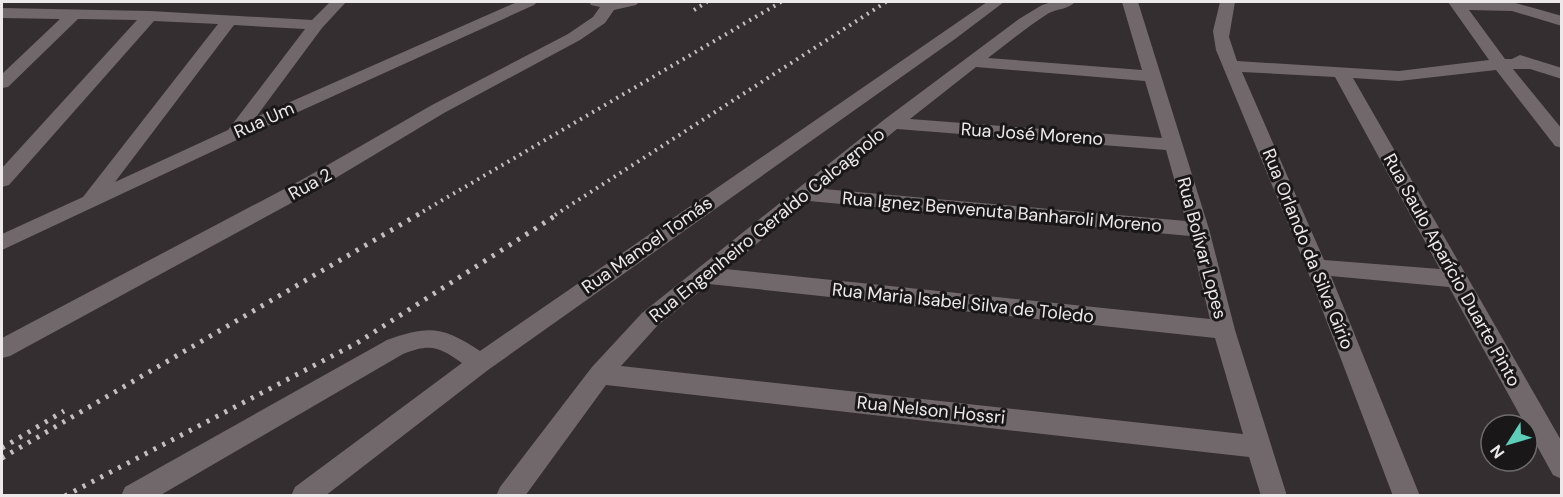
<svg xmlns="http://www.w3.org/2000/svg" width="1563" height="497" viewBox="0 0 1563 497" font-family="'DM Sans',sans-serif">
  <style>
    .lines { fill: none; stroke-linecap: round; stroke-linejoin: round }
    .street { fill: #70686b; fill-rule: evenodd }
    .rail-far1 { stroke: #c3bfc0; stroke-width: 4; stroke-dasharray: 2 5; stroke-linecap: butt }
    .rail { stroke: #c3bfc0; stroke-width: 5; stroke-dasharray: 3 7; stroke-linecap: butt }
    .labels { text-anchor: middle; stroke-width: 6; stroke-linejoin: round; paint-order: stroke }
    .street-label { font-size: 18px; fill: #ede9ea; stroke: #1a1718 }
  </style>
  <rect width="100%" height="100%" fill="#352e30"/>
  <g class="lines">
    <g class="street">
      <path d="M330 2H346L322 28 256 117 517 2H537L534 5 241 138 2 250V234L83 197 218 24 154 21 9 185 2 187V168L137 20 78 19 8 87 2 88V74L60 19 2 18V8L150 11 312 20ZM234 25 305 29 228 130 115 182Z"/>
      <path d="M589 2H639L636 5 614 10 605 23 580 40 444 113 319 188 10 356 2 358V338L305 178 432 105 568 34 593 17 600 7 591 5Z"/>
      <path d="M987 2H1004L955 39 488 370 325 496H291L295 487 462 363C439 347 431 343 403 354L159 496H121L125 487 387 340C428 325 443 326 480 351Z"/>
      <path d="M1052 2H1075C1069 9 1057 9 1049 13 1028 26 1008 43 988 58L1142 70 1122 2H1138L1209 229 1235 330 1287 496H1261L1249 457 606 385 525 496H496L500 487 592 367 642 313 885 119 1019 19 1042 5ZM976 67 1145 81 1162 138 910 119ZM897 129 1166 150 1186 221 824 189ZM809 201 1190 236 1210 319 726 269ZM709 284 1215 338 1243 434 621 366 658 325Z"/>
      <path d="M1220 2H1235L1229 37 1237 61 1399 71 1489 60 1448 2H1512L1562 16V26L1512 11 1469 10 1505 59H1512L1520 55 1562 68V79L1530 69H1513L1562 129V148L1555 146 1496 70 1399 81 1353 78 1562 442V479L1553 475 1449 287 1331 276 1420 496H1393L1306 267 1216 50 1213 31ZM1242 72 1335 77 1440 269 1324 260Z"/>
    </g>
    <g class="rail-far1">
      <path d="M694 10 707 2"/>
      <path d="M417 215 781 2"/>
      <path d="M555 215 886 2"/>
    </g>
    <g class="rail">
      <path d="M2 448 64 411"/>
      <path d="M2 458 419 214"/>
      <path d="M65 496 357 343 558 214"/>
    </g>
  </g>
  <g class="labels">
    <g class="street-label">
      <text transform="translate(264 120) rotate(-24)" y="6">Rua Um</text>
      <text transform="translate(1032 134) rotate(4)" y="6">Rua José Moreno</text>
      <text transform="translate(310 184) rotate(-29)" y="6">Rua 2</text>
      <text transform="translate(1002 212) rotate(5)" y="6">Rua Ignez Benvenuta Banharoli Moreno</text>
      <text transform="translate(767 225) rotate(-39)" y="6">Rua Engenheiro Geraldo Calcagnolo</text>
      <text transform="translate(647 245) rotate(-35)" y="6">Rua Manoel Tomás</text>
      <text transform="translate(1202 248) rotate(75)" y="6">Rua Bolívar Lopes</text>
      <text transform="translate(1308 249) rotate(68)" y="6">Rua Orlando da Silva Gírio</text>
      <text transform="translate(1452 270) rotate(61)" y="6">Rua Saulo Aparício Duarte Pinto</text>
      <text transform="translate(963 303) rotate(6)" y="6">Rua Maria Isabel Silva de Toledo</text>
      <text transform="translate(931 410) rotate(6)" y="6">Rua Nelson Hossri</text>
    </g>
  </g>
  <rect width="1563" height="497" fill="none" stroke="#ede9ea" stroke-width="6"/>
  <g transform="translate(1509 443) rotate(233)"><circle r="28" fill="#1a1718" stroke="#6e6b6c" stroke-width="1.5"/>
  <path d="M0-4.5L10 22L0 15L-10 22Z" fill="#5cceba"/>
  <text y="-9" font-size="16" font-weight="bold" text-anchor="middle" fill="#ede9ea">N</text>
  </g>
</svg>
